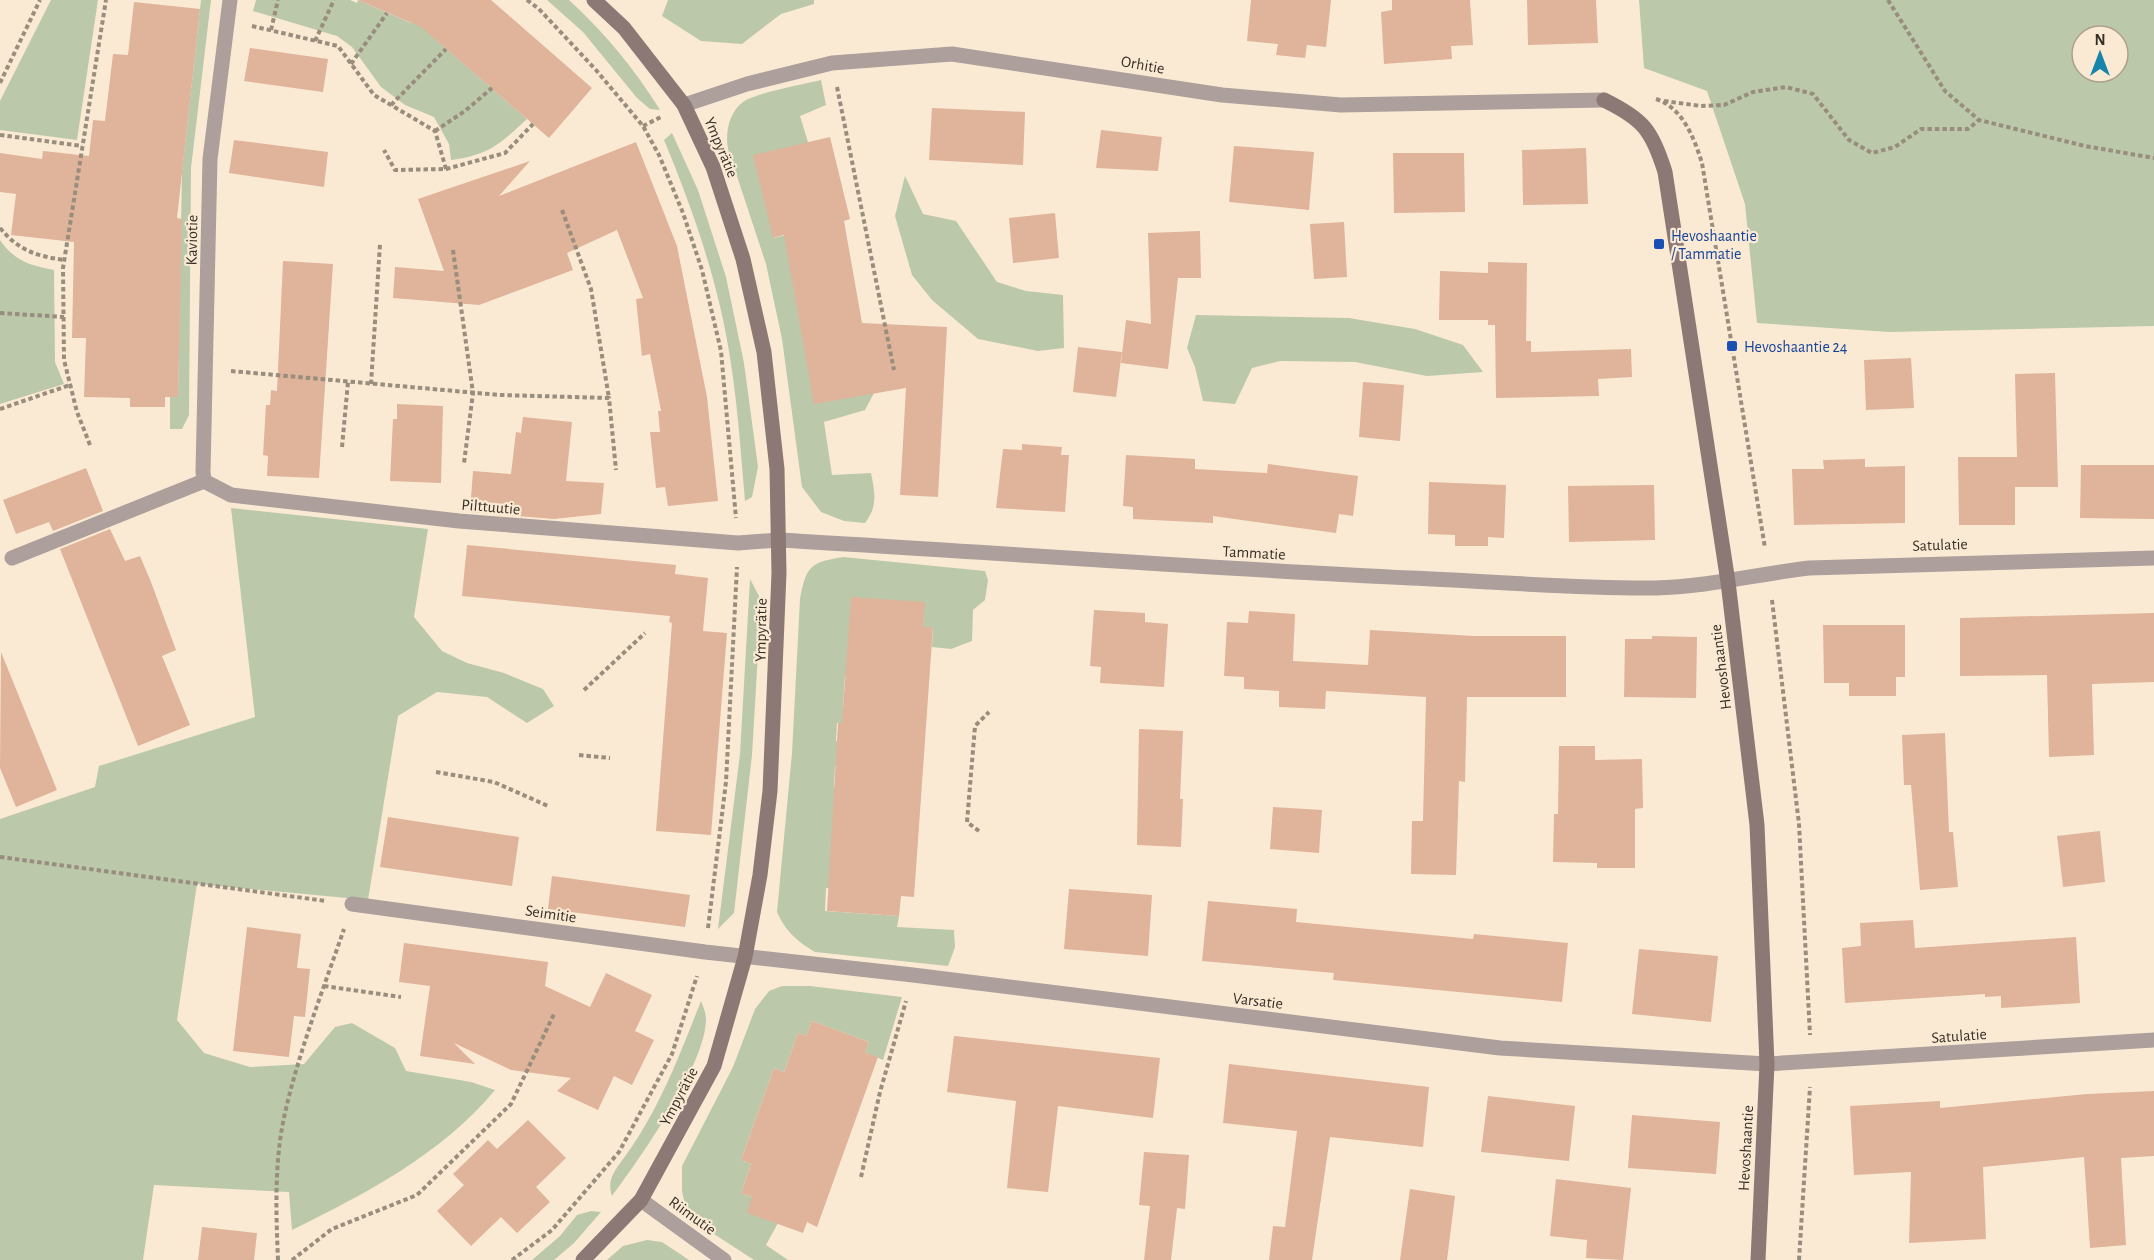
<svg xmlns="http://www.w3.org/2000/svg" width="2154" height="1260" viewBox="0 0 2154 1260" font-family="'Alegreya Sans',sans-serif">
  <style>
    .green { fill: #bbc9aa; fill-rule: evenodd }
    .building { fill: #e0b39b }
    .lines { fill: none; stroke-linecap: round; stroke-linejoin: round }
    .path { stroke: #998d7d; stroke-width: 4; stroke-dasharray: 4.5 3; stroke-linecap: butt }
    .lane { stroke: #ac9f9c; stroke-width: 15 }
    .street { stroke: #ac9f9c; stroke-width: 15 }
    .secondary { stroke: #8c7975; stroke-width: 15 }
    .transit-dot { fill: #1a4fb4; stroke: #fbead3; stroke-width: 2 }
    .labels { text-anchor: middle; stroke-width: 4.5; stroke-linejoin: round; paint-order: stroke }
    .street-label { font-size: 16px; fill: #373027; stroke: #fbead3 }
    .transit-label { font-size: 16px; fill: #164399; stroke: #fbead3; text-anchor: start }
  </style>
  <rect width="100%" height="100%" fill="#fbead3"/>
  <g class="green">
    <path d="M51 0H98L77 140 0 130V101Z"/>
    <path d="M201 0H211L191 168 189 415 182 429H170V397L178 396 182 171Z"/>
    <path d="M256 0H350L357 3 358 0 411 23 421 0 426 31 527 119C500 144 489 155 451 160L449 144 434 117 405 105 381 87 352 47 337 36 253 11Z"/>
    <path d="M547 0H569C605 33 634 68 660 110L650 109 637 98 583 32Z"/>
    <path d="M668 0H814V4L781 14 742 44 701 41 662 16Z"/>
    <path d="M1639 0H2154V326L1889 332 1757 323 1745 204 1707 91 1644 68ZM2082 36H2118V72H2082Z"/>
    <path d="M821 80 826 105 800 116 808 142 774 238 790 234 874 393 865 410 824 422 832 475 871 473C875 493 878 506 865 523L844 521 821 512 802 487 782 339 766 264 728 149C725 133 729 112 743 102 755 93 805 84 821 80Z"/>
    <path d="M672 133 698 190 726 277 744 363 758 467 752 497 745 501C741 455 738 409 731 364 720 287 694 212 664 140Z"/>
    <path d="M905 176 923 214 956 221 997 282 1026 291 1063 295 1064 348 1038 351 978 339 932 300 912 275 895 216Z"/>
    <path d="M0 240C13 260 31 266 54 270L55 362 64 384 0 404Z"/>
    <path d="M1196 315 1349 318 1415 329 1463 345 1483 372 1427 376 1355 362 1280 361 1252 368 1235 404 1203 401 1195 367 1187 348Z"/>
    <path d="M231 508 428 529 414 617 442 651 467 663 504 673 543 689 554 706 527 723 487 697 437 692 398 716 368 900 197 884 177 1020 204 1053 250 1067 304 1064 335 1027 352 1023 395 1048 406 1071 471 1082 495 1090C441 1155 365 1194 292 1230L289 1192 154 1185 143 1260H0V819L95 787 99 766 255 717Z"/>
    <path d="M843 557 985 571 988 580 985 600 973 610 972 641 951 649 932 647 933 627H923L924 602 860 676H845L843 710 851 723H837L836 741 851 742 835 767 834 787 845 788 841 889 826 888 825 911 899 916 897 927 954 930 955 947 948 966 815 952C797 941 786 932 777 912L792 753 800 599C806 566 811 562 843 557Z"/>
    <path d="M750 579 759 596 760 620 752 755 734 913 718 929 740 754Z"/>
    <path d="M782 986H810L902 997 883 1060 865 1052 869 1042 812 1021 806 1036 798 1033 784 1072 774 1068 741 1160 751 1164 741 1193 752 1197 778 1223 766 1245 788 1260H754L714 1234 698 1220 685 1205 682 1191V1166L733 1067 755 1009 769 991Z"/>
    <path d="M701 1001C703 1006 706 1013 706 1019 706 1064 640 1159 612 1196 606 1179 616 1169 626 1155 660 1108 680 1054 701 1001Z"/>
    <path d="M591 1211 601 1212 574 1243 554 1260H532L560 1236 577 1215Z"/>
    <path d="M647 1240 662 1242 689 1260H607L623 1246Z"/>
  </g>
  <g class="building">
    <path d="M358 0H491L592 88 549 138 421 27Z"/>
    <path d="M1251 0H1331L1326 47 1307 45 1305 58 1276 55 1278 44 1247 41Z"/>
    <path d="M1392 0H1470L1473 45 1451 46 1452 59 1384 64 1381 12 1392 10Z"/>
    <path d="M1527 0H1596L1598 43 1528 45Z"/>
    <path d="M134 2 200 9 177 218 182 219 178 397H165V407H130V398L84 397 86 338H72L74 242 11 235 16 194 0 192V153L42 159 43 151 89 156 93 120 105 121 113 54 128 55Z"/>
    <path d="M250 48 328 59 323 92 244 81Z"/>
    <path d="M932 108 1025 112 1023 165 929 160Z"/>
    <path d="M1101 130 1162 137 1158 171 1096 168Z"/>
    <path d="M830 137 850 219 844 221 862 323 947 327 938 497 900 495 906 388 814 404 784 235 773 238 753 155Z"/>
    <path d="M234 140 328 152 324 187 229 173Z"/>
    <path d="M636 142 677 246 707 397 718 501 668 506 665 487 656 488 650 432H660L658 411H661L650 354 642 356 636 299 643 298 617 230 567 253 573 270 479 305 393 298 395 267 444 271 418 199 530 161 499 196Z"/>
    <path d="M1234 146 1314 152 1309 210 1229 202Z"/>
    <path d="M1586 148 1588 204 1523 205 1522 150Z"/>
    <path d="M1393 153H1464L1465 212 1394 213Z"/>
    <path d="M1055 213 1059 258 1013 263 1009 218Z"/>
    <path d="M1344 222 1347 277 1314 279 1310 224Z"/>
    <path d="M1200 231 1201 278H1178L1168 369 1121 363 1126 320 1151 324 1148 233Z"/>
    <path d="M283 261 333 264 319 478 267 476 268 456 263 455 266 405H270L271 390 277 391Z"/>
    <path d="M1488 262 1527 263 1526 341H1531V352L1631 349 1632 377 1598 379 1599 396 1496 398 1495 325H1488V320H1439L1440 271 1488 273Z"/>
    <path d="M1078 347 1122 352 1116 397 1073 392Z"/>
    <path d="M1911 358 1914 408 1866 410 1864 360Z"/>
    <path d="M2055 373 2058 487H2015V525H1959L1958 457H2017L2015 374Z"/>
    <path d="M1363 382 1404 385 1400 441 1359 437Z"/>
    <path d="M397 404 443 406 441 483 390 481 393 419H397Z"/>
    <path d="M523 417 572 422 566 481 604 483 601 514 554 519 470 512 473 471 511 474 516 432 521 433Z"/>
    <path d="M1022 444 1062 447 1061 455H1069L1065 512 996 508 1003 449 1022 450Z"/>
    <path d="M1126 455 1195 459V469L1267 473 1268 464 1358 476 1353 516 1339 514 1336 533 1213 516V523L1133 519V507L1123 506Z"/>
    <path d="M1865 459V467L1905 466V523L1794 525 1792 469H1824L1823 460Z"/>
    <path d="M2081 465H2154V519L2080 518Z"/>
    <path d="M86 468 103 511 53 531 49 522 16 534 3 500Z"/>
    <path d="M1429 482 1506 485 1504 538 1488 537V546H1455V535L1428 534Z"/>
    <path d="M1654 485 1655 540 1569 542 1568 486Z"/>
    <path d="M110 529 125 561 140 556 151 582 176 650 162 656 190 725 138 746 60 549Z"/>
    <path d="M467 545 676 565 675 574 708 578 703 631 727 633 711 835 656 831 672 623 669 622 670 616 462 596Z"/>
    <path d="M851 597 925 602 923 627H933L914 897 901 896 899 916 827 911 838 723H842Z"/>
    <path d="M1094 610 1145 613V622L1168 624 1164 687 1100 683 1101 667 1090 666Z"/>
    <path d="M1249 611 1295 614 1293 661 1368 665 1370 630 1474 636H1566V697H1467L1465 782 1459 781 1456 875 1411 874 1412 821H1423L1426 697 1326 691 1325 709 1279 707V691L1244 689V677L1224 676 1227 622 1248 623Z"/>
    <path d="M2154 613V682L2092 684 2094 755 2049 757 2047 675 1960 676V618Z"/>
    <path d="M1823 625H1905V677H1896V696H1849V683H1824Z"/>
    <path d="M1652 636 1697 637 1696 698 1624 697 1625 639H1652Z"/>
    <path d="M1 652 57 790 16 807 0 768Z"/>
    <path d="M1139 729 1183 731 1180 799H1183L1181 847 1137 845Z"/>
    <path d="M1945 733 1949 832H1953L1958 887 1920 890 1911 785H1904L1902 735Z"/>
    <path d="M1559 746H1595V760L1642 759 1643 808 1635 809V868H1597V863L1553 862 1554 814H1558Z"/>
    <path d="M1273 807 1322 810 1319 853 1270 849Z"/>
    <path d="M388 817 519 837 512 886 380 867Z"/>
    <path d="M2100 831 2105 882 2063 887 2057 836Z"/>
    <path d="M552 876 690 895 685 927 548 909Z"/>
    <path d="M1069 889 1152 895 1148 956 1064 949Z"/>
    <path d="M1208 901 1297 909 1296 922 1473 939 1474 934 1568 943 1562 1002 1333 980 1334 973 1202 961Z"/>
    <path d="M1913 920 1915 948 2076 937 2080 1003 2001 1008V996L1985 997V994L1845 1003 1842 948 1861 946 1860 923Z"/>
    <path d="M247 927 301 934 297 968 310 969 305 1017 294 1016 289 1057 233 1051Z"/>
    <path d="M404 943 548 962 545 986 590 1007 606 973 652 995 635 1031 654 1040 632 1085 614 1076 598 1110 557 1091 571 1078 511 1070 454 1043 475 1064 420 1056 430 986 399 982Z"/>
    <path d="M1639 949 1718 956 1711 1022 1632 1014Z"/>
    <path d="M812 1021 869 1042 865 1052 878 1057 817 1227 807 1222 803 1233 747 1213 752 1197 741 1193 751 1164 741 1160 774 1068 784 1072 798 1033 806 1036Z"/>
    <path d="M954 1036 1160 1058 1153 1118 1058 1106 1048 1192 1007 1188 1016 1101 947 1092Z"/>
    <path d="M1229 1064 1429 1087 1423 1147 1330 1137 1312 1260H1269L1273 1226 1285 1227 1297 1131 1223 1123Z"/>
    <path d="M2154 1091V1156L2121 1158 2126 1245 2090 1248 2084 1157 1983 1167 1986 1239 1909 1243 1911 1172 1854 1175 1850 1106 1940 1101V1108L2087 1094Z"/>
    <path d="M1488 1096 1575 1106 1569 1161 1481 1152Z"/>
    <path d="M1632 1115 1720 1122 1716 1174 1628 1168Z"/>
    <path d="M528 1120 566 1158 536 1187 550 1202 517 1233 501 1217 471 1246 437 1211 464 1185 453 1174 488 1140 497 1149Z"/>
    <path d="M1144 1152 1189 1155 1185 1209 1177 1208 1171 1260H1144L1150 1206 1139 1205Z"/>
    <path d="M1556 1179 1631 1188 1623 1260 1586 1258 1587 1240 1550 1236Z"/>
    <path d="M1410 1189 1455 1196 1447 1260H1400Z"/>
    <path d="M202 1227 257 1233 254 1260H198Z"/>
  </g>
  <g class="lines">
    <g class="path">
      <path d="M527 0 539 9 596 70 643 126 659 155 683 213 702 270 721 351 736 518"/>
      <path d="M1888 0 1945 91 1979 120 2085 146 2154 158"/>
      <path d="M252 26 338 46 374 95 435 131 446 169 395 170 384 150"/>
      <path d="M271 30 278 0"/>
      <path d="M315 41 334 0"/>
      <path d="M351 64 387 13"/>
      <path d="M0 83 40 0"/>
      <path d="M837 87 894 370"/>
      <path d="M1656 99C1683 108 1694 138 1702 163L1765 548"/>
      <path d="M1664 101 1701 106 1724 105 1753 92 1786 87 1813 94 1849 140 1872 153 1895 147 1921 129H1968L1979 120"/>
      <path d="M391 105 446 49"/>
      <path d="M643 126 661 117"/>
      <path d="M435 131 465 111 492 88"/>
      <path d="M0 135 82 146"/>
      <path d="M446 169 505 153 533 124"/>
      <path d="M562 210 591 289 609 398"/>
      <path d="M0 228C18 250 36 256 64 260"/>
      <path d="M453 250 473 393 464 463"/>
      <path d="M0 313 64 317"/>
      <path d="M231 371 500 395 609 398 616 470"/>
      <path d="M371 384 380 244"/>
      <path d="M0 409 70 385"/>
      <path d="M90 445 77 412 64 360 63 268 106 0"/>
      <path d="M342 447 348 382"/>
      <path d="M1772 600 1799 824 1810 1035"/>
      <path d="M584 690 645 633"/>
      <path d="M579 755 610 758"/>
      <path d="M436 772 494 782 548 806"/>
      <path d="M979 831 967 822 975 726 989 712"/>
      <path d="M0 857 326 901"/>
      <path d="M708 928 726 782 737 567"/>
      <path d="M324 986 401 997"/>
      <path d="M861 1177 880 1092 906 1001"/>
      <path d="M278 1260C276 1212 274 1161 285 1113 299 1051 323 990 344 929"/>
      <path d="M292 1260 332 1229 417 1195 511 1104 555 1012"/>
      <path d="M512 1260 552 1230 619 1152 672 1054 697 976"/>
      <path d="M1799 1260 1810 1087"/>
    </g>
    <path class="lane" d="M12 558 204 481"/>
    <g class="street">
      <path d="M230 0 210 159 203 472 204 481 231 495 459 521 738 543 779 540C990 552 1200 568 1411 578 1492 581 1574 589 1655 588 1707 587 1758 574 1809 568L2154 558"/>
      <path d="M684 105 747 84 832 63 952 54 1222 95 1341 105 1604 100"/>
      <path d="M352 904 705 952 913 975 1500 1048 1767 1064 2154 1040"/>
      <path d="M641 1200 724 1260"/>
    </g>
    <g class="secondary">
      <path d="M1604 100C1643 119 1652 130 1665 172L1728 582 1757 825 1767 1064 1758 1260"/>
      <path d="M583 1260 641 1200 714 1066 745 957 760 875 770 791 779 573 777 469 764 352 743 259 713 167 684 105 624 28 594 0"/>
    </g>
  </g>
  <g class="transit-dot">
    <rect x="1653" y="238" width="12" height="12" rx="3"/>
    <rect x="1726" y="340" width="12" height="12" rx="3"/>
  </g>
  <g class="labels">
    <g class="street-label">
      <text transform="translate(1143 64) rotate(10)" y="6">Orhitie</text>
      <text transform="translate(722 147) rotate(67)" y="6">Ympyrätie</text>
      <text transform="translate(191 240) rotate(-89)" y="6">Kaviotie</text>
      <text transform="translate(491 506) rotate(5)" y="6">Pilttuutie</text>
      <text transform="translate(1940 544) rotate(-2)" y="6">Satulatie</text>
      <text transform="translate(1254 552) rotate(3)" y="6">Tammatie</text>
      <text transform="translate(760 630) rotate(-89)" y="6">Ympyrätie</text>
      <text transform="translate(1720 667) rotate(-97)" y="6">Hevoshaantie</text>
      <text transform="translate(551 913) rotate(8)" y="6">Seimitie</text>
      <text transform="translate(1258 1000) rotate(7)" y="6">Varsatie</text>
      <text transform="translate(1959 1035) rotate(-4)" y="6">Satulatie</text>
      <text transform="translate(678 1096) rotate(-62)" y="6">Ympyrätie</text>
      <text transform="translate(1745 1148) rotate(-87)" y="6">Hevoshaantie</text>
      <text transform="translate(693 1215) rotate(36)" y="6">Riimutie</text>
    </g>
    <g class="transit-label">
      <text x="1671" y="241">Hevoshaantie<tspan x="1671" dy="18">/ Tammatie</tspan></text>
      <text x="1744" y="352">Hevoshaantie 24</text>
    </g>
  </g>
  <g transform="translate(2100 54)"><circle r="28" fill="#fbead3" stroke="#ada08e" stroke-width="1.5"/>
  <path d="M0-4.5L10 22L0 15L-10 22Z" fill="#1684ab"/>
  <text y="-9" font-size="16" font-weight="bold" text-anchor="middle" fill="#373027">N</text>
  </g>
</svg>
